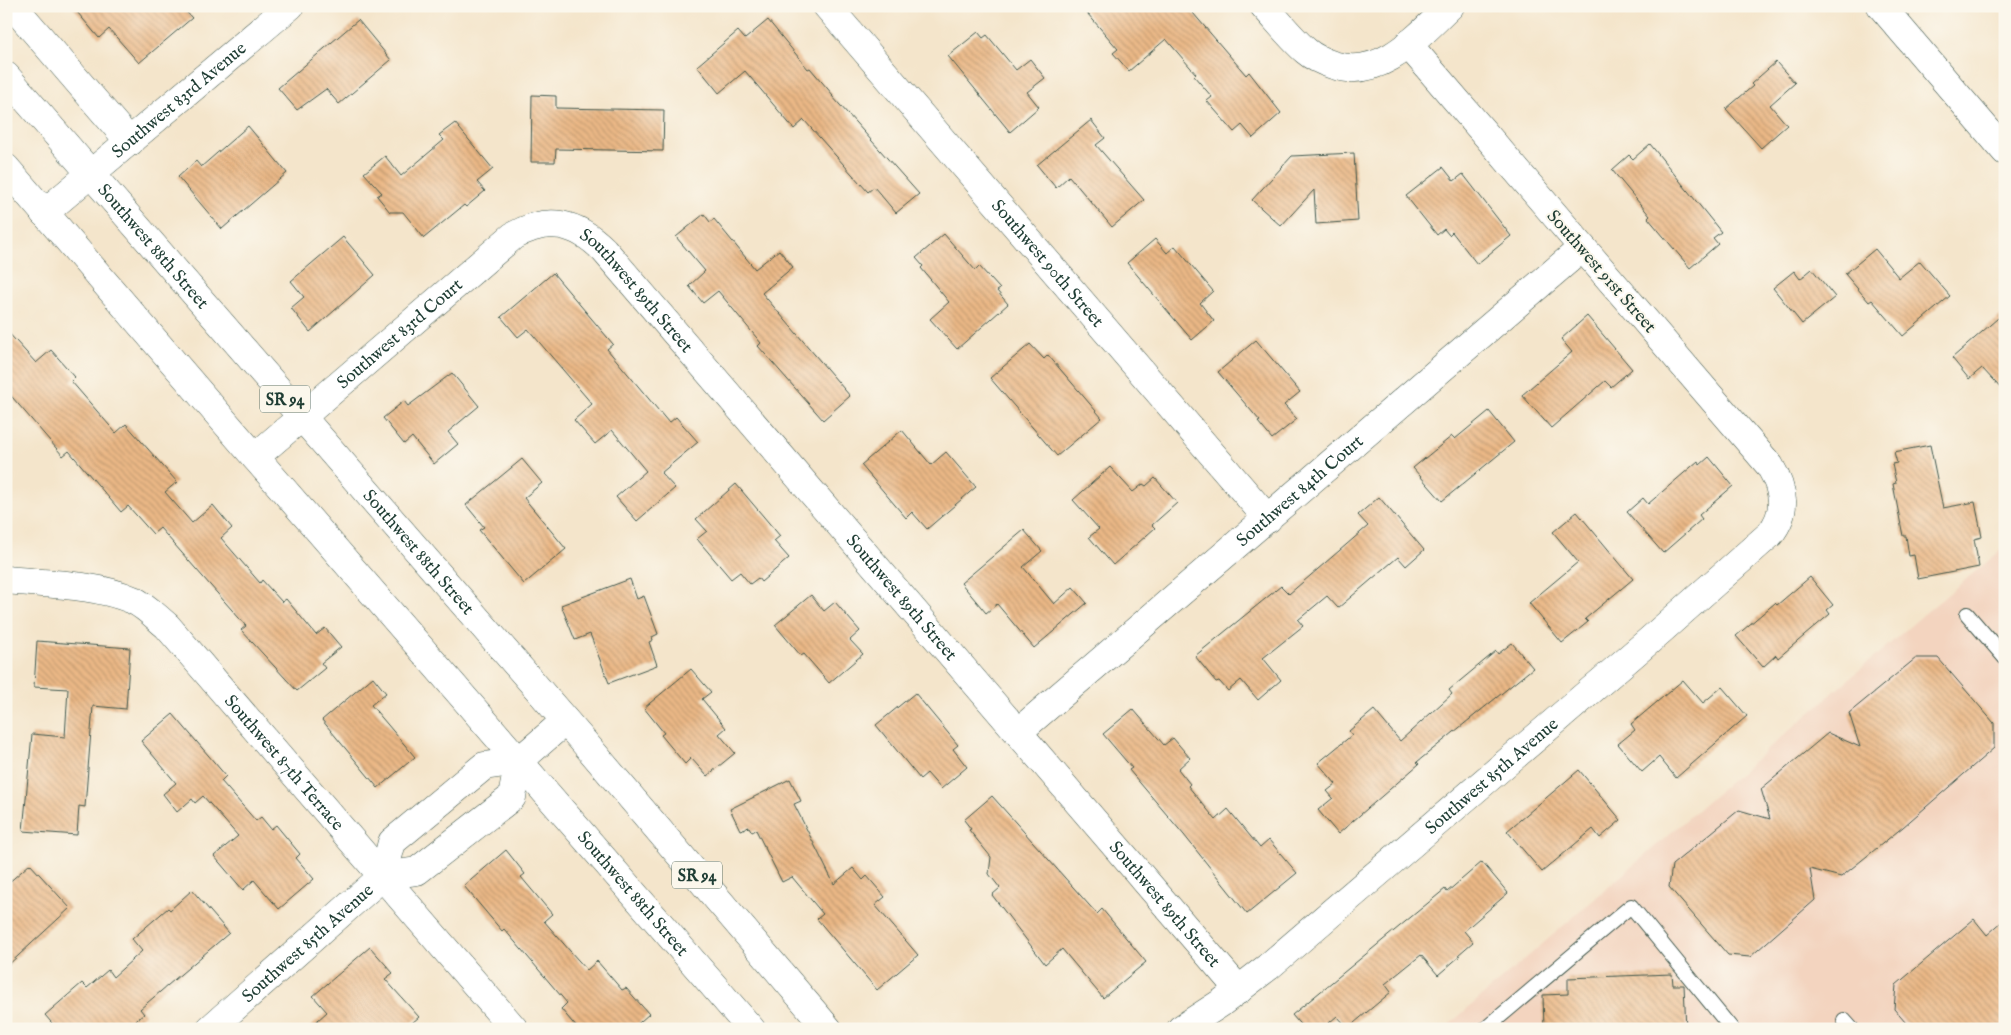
<svg xmlns="http://www.w3.org/2000/svg" width="2011" height="1035" viewBox="0 0 2011 1035" font-family="'IM FELL English',serif">
  <style>
    .built { fill: #f3d4bf }
    .building { fill: url(#building-back-hatch) }
    .lines { fill: none; stroke-linecap: round; stroke-linejoin: round }
    .service-casing { stroke: #3f564b; stroke-width: 16 }
    .minor-casing { stroke: #3f564b; stroke-width: 29 }
    .primary-casing { stroke: #3f564b; stroke-width: 29 }
    .service { stroke: #fff; stroke-width: 14 }
    .minor { stroke: #fff; stroke-width: 28 }
    .primary { stroke: #fff; stroke-width: 28 }
    .labels { text-anchor: middle; stroke-width: 4; stroke-linejoin: round; paint-order: stroke }
    .shield { fill: #fbf7ec; stroke: #61756b; stroke-width: 1 }
    .shield-label { font-size: 16px; font-weight: bold; fill: #1f3d34 }
    .street-label { font-size: 18px; fill: #1f3d34; stroke: #fbf7ec }
  </style>
  <defs>
    <pattern id="building-back-hatch" width="6" height="6" patternUnits="userSpaceOnUse" patternTransform="scale(1.25)"><rect width="6" height="6" fill="#ebb886"/><path d="M-1 5l2 2M0 0l6 6M5-1l2 2" fill="none" stroke="#be976e"/></pattern>
  </defs>
  <rect width="100%" height="100%" fill="#fbf7ec"/>
  <filter id="ink" filterUnits="userSpaceOnUse"><feTurbulence type="fractalNoise" baseFrequency=".02" numOctaves="2"/><feDisplacementMap in="SourceGraphic" scale="10" xChannelSelector="R" yChannelSelector="G"/><feConvolveMatrix kernelMatrix="1 2 1 2 8 2 1 2 1" color-interpolation-filters="sRGB"/></filter>
  <filter id="wash" filterUnits="userSpaceOnUse"><feTurbulence type="fractalNoise" baseFrequency=".0096" numOctaves="4" result="noise"/><feDisplacementMap in="SourceGraphic" scale="20" xChannelSelector="R" yChannelSelector="G"/><feGaussianBlur stdDeviation="1.12" result="paint"/><feColorMatrix in="noise" values="0 0 0 0 0 0 0 0 0 0 0 0 0 0 0 0 0 1.4 0 .05"/><feComposite in="paint" operator="in"/></filter>
  <g filter="url(#wash)">
    <rect width="100%" height="100%" fill="#f4e5cb"/>
    <path class="built" d="M2005 547V1029H1444L1923 615Z"/>
    <g id="blocks">
      <g class="building">
        <path d="M72 6H181L192 18 139 63 109 29 99 38Z"/>
        <path d="M1081 6H1187L1246 75 1249 72 1281 113 1253 138 1242 125 1234 132 1207 101 1212 97 1194 76 1196 74 1166 39 1129 71 1113 53 1118 49Z"/>
        <path d="M358 20 391 60 339 104 326 89 297 110 278 88Z"/>
        <path d="M768 20 808 69 810 68 833 95 832 96 919 194 896 213 874 187 868 192 804 120 794 129 745 71 719 93 697 66 738 31 745 39Z"/>
        <path d="M978 32 983 38 987 35 1016 70 1030 59 1045 78 1027 92 1039 107 1010 132 948 56Z"/>
        <path d="M1776 62 1795 83 1770 105 1787 125 1761 148 1726 109 1753 86 1751 84Z"/>
        <path d="M532 95 556 96V108L664 110 663 151 556 149 555 162H531Z"/>
        <path d="M1091 120 1105 138 1096 145 1144 200 1112 227 1069 176 1056 188 1037 165Z"/>
        <path d="M455 123 493 169 477 182 485 191 466 207 464 205 424 238 403 212H390L377 196 382 193 364 173 385 156 401 176 444 140 439 135Z"/>
        <path d="M248 126 287 173 222 229 178 177 196 161 201 167Z"/>
        <path d="M1650 144 1721 232 1713 238 1718 244 1690 268 1648 218 1650 216 1612 170 1629 155 1633 159Z"/>
        <path d="M1354 153 1358 221 1316 224 1314 190 1281 226 1252 200 1292 156Z"/>
        <path d="M1443 167 1454 181 1463 174 1511 236 1477 264 1452 232 1449 235 1444 229 1437 235 1406 196Z"/>
        <path d="M704 214 710 222 714 219 755 269 779 250 793 267 762 293 850 396 823 420 758 346 761 343 718 291 703 303 689 286 705 271 676 237Z"/>
        <path d="M944 234 975 270 979 266 1000 289 997 291 1008 304 957 349 930 319 949 302 921 268 923 266 916 258Z"/>
        <path d="M343 237 375 275 310 332 291 308 304 297 291 281Z"/>
        <path d="M1155 239 1167 253 1175 246 1213 291 1200 303 1214 321 1192 340 1127 263Z"/>
        <path d="M1875 249 1899 278 1920 261 1950 296 1903 336 1872 300 1869 302 1845 274Z"/>
        <path d="M1812 269 1835 297 1802 324 1773 288 1794 271 1800 279Z"/>
        <path d="M553 273 613 344 607 349 669 423 676 417 698 442 661 473 675 488 637 521 616 497 646 471 612 430 595 444 574 420 592 404 528 329 518 337 501 317Z"/>
        <path d="M2005 312V393L1982 368 1969 379 1952 358Z"/>
        <path d="M1587 316 1632 369 1611 387 1605 381 1551 428 1522 395 1572 352 1561 339Z"/>
        <path d="M6 330 36 363 51 350 75 377 71 381 116 433 126 424 177 482 165 492 192 523 213 505 232 528 221 538 260 583 262 580 282 602 286 599 316 635 325 628 341 647 321 663 325 668 297 691 241 630 246 626 160 528 153 534 128 506 121 512 69 451 63 456 6 390Z"/>
        <path d="M1256 340 1300 392 1284 405 1297 419 1272 439 1258 422 1260 421 1218 372Z"/>
        <path d="M1030 344 1044 359 1048 355 1102 418 1057 456 990 378Z"/>
        <path d="M452 373 479 406 448 432 458 444 434 464 412 437 404 444 383 418 404 401 408 406Z"/>
        <path d="M1489 411 1514 442 1442 501 1413 468 1452 436 1455 439Z"/>
        <path d="M902 430 931 465 946 452 976 487 927 529 912 512 906 518 861 465Z"/>
        <path d="M1930 445 1943 508 1975 502 1982 537 1974 539 1979 567 1918 579 1914 555 1909 556 1906 536H1903L1893 484 1896 483 1892 464 1897 463 1894 452Z"/>
        <path d="M1709 457 1733 486 1699 515 1702 519 1663 553 1627 512 1643 498 1648 504 1698 461 1700 465Z"/>
        <path d="M522 459 542 483 524 498 566 549 524 584 479 530 484 527 466 505Z"/>
        <path d="M1110 467 1133 492 1143 484 1146 486 1155 478 1177 503 1152 525 1155 528 1113 565 1089 537 1099 529 1073 500Z"/>
        <path d="M736 484 780 536 774 541 789 558 761 582 758 578 750 584 740 572 731 579 697 539 707 531 696 519Z"/>
        <path d="M1379 497 1424 550 1406 566 1398 557 1338 608 1327 596 1298 620 1303 626 1263 658 1281 680 1258 700 1241 680 1228 691 1219 681 1216 682 1195 656 1281 586 1289 594 1368 526 1358 515Z"/>
        <path d="M1577 512 1633 579 1585 619 1588 622 1562 643 1529 603 1578 562 1553 532Z"/>
        <path d="M1024 530 1042 551 1023 567 1054 604 1073 587 1087 603 1034 648 997 604 986 613 961 583Z"/>
        <path d="M1810 577 1833 605 1827 610 1830 614 1778 658 1776 655 1763 667 1736 636 1775 603 1777 605Z"/>
        <path d="M630 579 637 599 644 596 658 634 652 637 653 640 649 642 657 665 609 683 590 634 575 640 561 605Z"/>
        <path d="M811 595 824 611 835 602 860 631 850 640 863 654 829 683 804 654 801 656 775 625Z"/>
        <path d="M37 641 130 648 126 709 93 706 85 807 79 806 77 835 23 831 32 734 65 737 68 689 34 687Z"/>
        <path d="M1512 643 1533 668 1417 762 1419 764 1338 834 1318 810 1333 798 1327 791 1336 784 1318 763 1352 735 1349 731 1374 710 1400 741 1452 694 1449 690 1496 651 1498 654Z"/>
        <path d="M1916 658H1938L1994 723V748L1903 827 1841 877 1810 869 1815 900 1750 957 1728 955 1669 887 1672 865 1739 810 1770 819 1761 789 1828 733 1860 747 1849 713Z"/>
        <path d="M691 669 711 692 702 699 726 728 719 734 735 753 707 776 691 758 685 764 661 735 664 733 644 708Z"/>
        <path d="M373 677 386 693 371 705 415 757 378 788 322 720Z"/>
        <path d="M1683 680 1703 703 1722 687 1747 716 1676 778 1659 757 1642 772 1618 744 1635 730 1631 724Z"/>
        <path d="M915 693 958 745 953 749 967 767 941 789 927 773 920 779 876 725Z"/>
        <path d="M1133 709 1164 745 1173 738 1190 758 1178 769 1190 784 1188 786 1216 820 1228 809 1260 848 1269 840 1297 873 1247 914 1184 835 1129 770 1132 768 1103 734Z"/>
        <path d="M173 714 226 776 221 781 256 821 261 817 271 829 276 825 300 854 296 858 314 879 279 909 254 880 243 890 214 856 238 836 203 796 195 803 192 799 177 812 163 794 176 783 141 741Z"/>
        <path d="M1579 770 1621 820 1600 838 1593 829 1542 872 1507 831Z"/>
        <path d="M790 779 801 801 794 804 834 884 853 868 863 880 867 876 885 897 875 905 918 955 877 990 817 919 823 914 792 877 782 882 756 830 752 832 749 827 740 830 730 809Z"/>
        <path d="M992 796 1097 914 1102 909 1146 962 1103 998 1062 949 1045 964 992 895 1000 888 989 874 991 857 969 830 971 829 964 820Z"/>
        <path d="M506 850 525 874 521 877 552 914 544 921 570 951 587 970 597 961 622 990 626 988 649 1014 632 1029H578L561 1009 567 1003 504 929 502 931 464 886Z"/>
        <path d="M1482 862 1508 893 1464 931 1473 942 1458 955 1460 956 1438 975 1421 955 1385 984 1391 992 1348 1028 1337 1016 1322 1029H1304L1292 1015 1445 889 1447 892Z"/>
        <path d="M30 864 70 908 6 967V885Z"/>
        <path d="M192 890 229 933 140 1009 144 1014 126 1029H57L45 1015 82 983 87 988 108 970 113 977 142 951 132 939 168 908 170 910Z"/>
        <path d="M1974 919 1987 935 2005 919V1029H1911L1894 1009 1896 985Z"/>
        <path d="M370 947 393 973 385 979 419 1017 405 1029H308L327 1012 313 996Z"/>
        <path d="M1672 974 1673 985H1684L1686 1029H1544L1543 995 1568 994V978Z"/>
      </g>
    </g>
  </g>
  <g filter="url(#ink)">
    <use href="#blocks" fill-opacity="0" stroke="#3f564b" stroke-width="1"/>
    <g class="lines">
      <defs>
        <g id="service">
          <path d="M1967 614 2005 658"/>
          <path d="M1844 1020 1852 1029"/>
          <path d="M1485 1029 1631 906 1732 1029"/>
        </g>
        <g id="minor">
          <path d="M13 6 130 142"/>
          <path id="s1" d="M827 6 1268 519"/>
          <path d="M1264 6C1278 21 1291 38 1306 51 1314 58 1324 62 1333 65 1381 81 1419 35 1450 6"/>
          <path d="M1881 6 2005 151"/>
          <path id="s2" d="M44 213 290 6"/>
          <path id="s3" d="M255 457 513 236C548 216 576 222 604 250L1239 990"/>
          <path id="s4" d="M6 580C46 584 96 584 133 600 146 606 156 617 167 626L514 1029"/>
          <path id="s5" d="M1018 732 1582 248"/>
          <path d="M383 876 392 842 484 766 519 761 565 721"/>
          <path id="s6" d="M210 1029 383 876 417 871 512 797 519 761"/>
          <path id="s7" d="M1181 1029 1221 1003 1268 967 1650 640 1770 534C1788 512 1784 490 1770 466L1408 44"/>
        </g>
        <g id="primary">
          <path id="s8" d="M6 76 583 741 828 1029"/>
          <path id="s9" d="M6 168 255 457 751 1029"/>
        </g>
      </defs>
      <use href="#service" class="service-casing"/>
      <use href="#minor" class="minor-casing"/>
      <use href="#primary" class="primary-casing"/>
      <use href="#service" class="service"/>
      <use href="#minor" class="minor"/>
      <use href="#primary" class="primary"/>
    </g>
  </g>
  <g class="labels">
    <g class="shield">
      <rect x="260" y="385.5" width="50" height="27" rx="4"/>
      <rect x="672" y="861.5" width="50" height="27" rx="4"/>
    </g>
    <g class="shield-label">
      <text x="285" y="405">SR 94</text>
      <text x="697" y="881">SR 94</text>
    </g>
    <g class="street-label">
      <text dy="6" stroke="none"><textPath href="#s2" startOffset="176">Southwest 83rd Avenue</textPath></text>
      <text dy="6" stroke="none"><textPath href="#s8" startOffset="225">Southwest 88th Street</textPath></text>
      <text dy="6" stroke="none"><textPath href="#s1" startOffset="339">Southwest 90th Street</textPath></text>
      <text transform="translate(1602 271) rotate(49)" y="6">Southwest 91st Street</text>
      <text dy="6" stroke="none"><textPath href="#s3" startOffset="492">Southwest 89th Street</textPath></text>
      <text dy="6" stroke="none"><textPath href="#s3" startOffset="190">Southwest 83rd Court</textPath></text>
      <text dy="6" stroke="none"><textPath href="#s5" startOffset="371">Southwest 84th Court</textPath></text>
      <text dy="6" stroke="none"><textPath href="#s8" startOffset="630">Southwest 88th Street</textPath></text>
      <text dy="6" stroke="none"><textPath href="#s3" startOffset="898">Southwest 89th Street</textPath></text>
      <text dy="6" stroke="none"><textPath href="#s4" startOffset="352">Southwest 87th Terrace</textPath></text>
      <text dy="6" stroke="none"><textPath href="#s7" startOffset="401">Southwest 85th Avenue</textPath></text>
      <text dy="6" stroke="none"><textPath href="#s9" startOffset="959">Southwest 88th Street</textPath></text>
      <text dy="6" stroke="none"><textPath href="#s3" startOffset="1302">Southwest 89th Street</textPath></text>
      <text dy="6" stroke="none"><textPath href="#s6" startOffset="130">Southwest 85th Avenue</textPath></text>
    </g>
  </g>
  <rect width="2011" height="1035" fill="none" stroke="#fbf7ec" stroke-width="25"/>
</svg>
